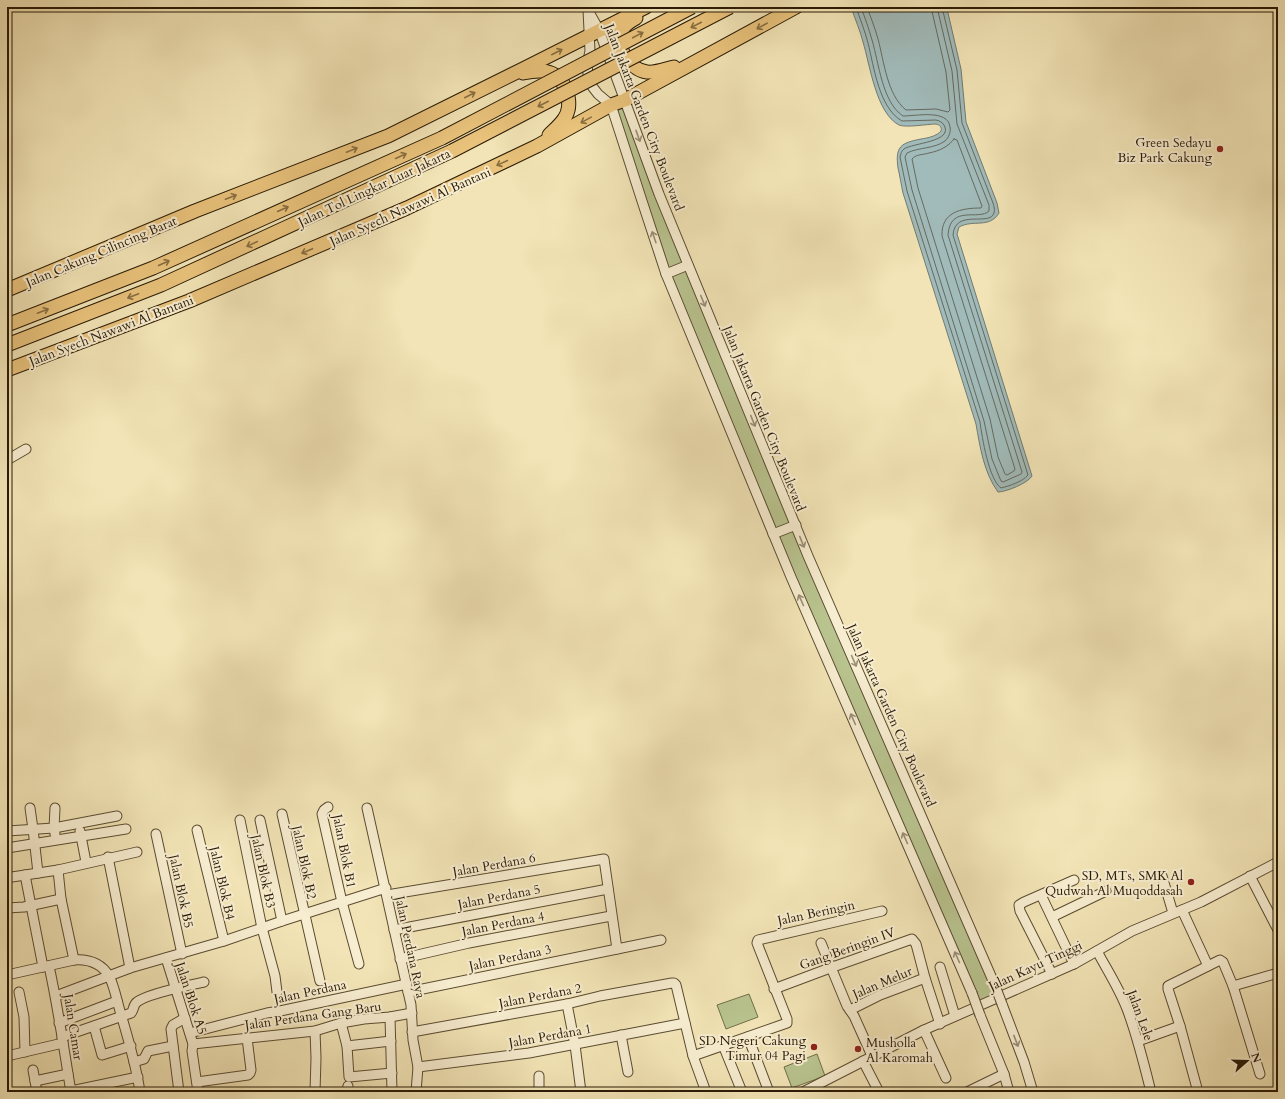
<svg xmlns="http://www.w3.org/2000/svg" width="1285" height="1099" viewBox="0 0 1285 1099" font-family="Cardo,serif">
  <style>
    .green { fill: #b9c48f; stroke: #716f4a }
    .water { fill: #a1bbba; stroke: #717b72 }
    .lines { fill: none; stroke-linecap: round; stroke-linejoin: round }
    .shore { stroke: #656a60; stroke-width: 1 }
    .minor-casing { stroke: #5b4c31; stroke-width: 11 }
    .highway-casing { stroke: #291a05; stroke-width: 15 }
    .minor { stroke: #f7edd0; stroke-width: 9 }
    .highway { stroke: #e9c27b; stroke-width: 13 }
    .minor-bridge-casing { stroke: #5b4c31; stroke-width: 11; stroke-linecap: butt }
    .highway-bridge-casing { stroke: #291a05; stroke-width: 15; stroke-linecap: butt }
    .minor-bridge { stroke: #f7edd0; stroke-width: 9 }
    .highway-bridge { stroke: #e9c27b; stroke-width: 13 }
    .oneway { stroke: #896e40 }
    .oneway2 { stroke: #9a8e75 }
    .poi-dot { fill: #8f2418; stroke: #f7edd0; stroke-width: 1.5 }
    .labels { text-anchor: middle; stroke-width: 4; stroke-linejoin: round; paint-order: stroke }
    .street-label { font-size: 13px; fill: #291a05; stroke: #f7edd0 }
    .poi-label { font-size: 13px; fill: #291a05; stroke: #f7edd0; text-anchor: end }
  </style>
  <rect width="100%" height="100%" fill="#f2e4b6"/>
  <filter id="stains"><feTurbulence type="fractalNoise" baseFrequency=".005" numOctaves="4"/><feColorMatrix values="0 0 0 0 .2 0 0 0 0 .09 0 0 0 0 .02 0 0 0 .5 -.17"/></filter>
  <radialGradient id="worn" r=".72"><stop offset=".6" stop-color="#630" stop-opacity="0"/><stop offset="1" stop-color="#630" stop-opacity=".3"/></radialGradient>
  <g class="green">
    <path d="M625 100 688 265 998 994 976 1004 666 274 613 114Z"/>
    <path d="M749 994 758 1017 726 1029 717 1005Z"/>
    <path d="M817 1054 825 1076 792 1088 784 1067Z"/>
  </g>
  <path class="water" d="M851 7H946L948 13 961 69 966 122 997 203 999 213C989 229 974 219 959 227L957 234 1032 476C1028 483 1006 492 998 492 984 473 980 447 976 424L903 193C901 184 900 176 898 168 895 146 901 143 921 139 928 138 937 136 941 131 942 127 940 125 936 124 928 124 906 128 899 125 876 113 870 65 863 42 860 30 855 19 851 7Z"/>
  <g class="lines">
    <g class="shore">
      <path d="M856 7C860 19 865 31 868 43 874 67 879 108 902 121L936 120C940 121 942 122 944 125 954 142 912 143 904 149 901 151 901 154 900 157L907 191 980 422C982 437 989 480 1001 488 1009 486 1022 482 1028 475L953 235C955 208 990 227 994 213 995 210 994 206 993 203L962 123 957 70 942 7"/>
      <path d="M861 7C865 18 869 29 872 40 879 63 882 102 903 116 916 116 948 109 950 127 951 132 949 137 945 141 934 149 919 147 907 153L905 157 912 190 984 421 992 459 1001 481 1003 482 1021 474 1022 472 948 235C950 204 979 221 989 211V205L957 124 952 71 937 7"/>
      <path d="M867 7C871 18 875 28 878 39 884 61 887 95 906 110L936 109 948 112 950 110 946 72 931 7"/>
      <path d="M954 139 957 140 982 206 981 208C961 208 941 212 942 236L1015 469 1014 471 1007 475 1005 474 998 457 990 419 918 188 912 159C916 154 923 155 929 153 939 151 948 147 954 139Z"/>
    </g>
    <defs>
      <g id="minor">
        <path d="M588 10 590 51 587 65 588 74 591 85 598 94 611 105 642 201 666 274 791 577 972 993"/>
        <path d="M589 12 599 30 659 194 808 556 994 983"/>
        <path d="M666 274 688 265"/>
        <path d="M7 460 26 449"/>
        <path d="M773 534 796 525"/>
        <path d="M328 807 324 810 322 814 342 902 359 964"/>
        <path d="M30 808 33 829 38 873"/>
        <path d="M367 808 411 1005 413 1040 418 1067 416 1092"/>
        <path d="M282 814 320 981"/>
        <path d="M240 820 262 928 275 976 277 992"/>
        <path d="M260 820 282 921"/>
        <path d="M197 830 224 941"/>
        <path d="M7 831 54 828 117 816"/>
        <path d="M80 831 86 862"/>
        <path d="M55 834 54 828 55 808"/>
        <path d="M156 834 182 954"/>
        <path d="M7 848 126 829"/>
        <path d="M108 857 130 968"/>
        <path d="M58 870 137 852"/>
        <path d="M25 875 43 967"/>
        <path d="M7 876 12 877 58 870 61 899 74 960"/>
        <path d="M1162 876 1173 913"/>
        <path d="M1250 876 1278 930"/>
        <path d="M387 895 604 859 617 949"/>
        <path d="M1041 895 1074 964"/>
        <path d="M7 908 24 907 61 899"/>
        <path d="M1182 910 1208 966"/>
        <path d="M1052 917 1106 891"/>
        <path d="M394 930 608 889"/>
        <path d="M821 943 847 1006 854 1016 872 1056"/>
        <path d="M1097 951C1107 970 1119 988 1127 1009 1137 1035 1144 1064 1151 1092"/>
        <path d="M166 958 193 1044 192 1051 198 1092"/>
        <path d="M400 959 469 943 611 916"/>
        <path d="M49 966C58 1007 64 1050 71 1092"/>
        <path d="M940 967 955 1016"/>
        <path d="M1052 974 1020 911 1019 905 1024 902 1074 880"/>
        <path d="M7 975 74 960C88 959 101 963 109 976 114 985 117 1001 120 1011 128 1038 136 1064 140 1092"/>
        <path d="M1233 986 1260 1074"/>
        <path d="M774 989 830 968 912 939 916 944 925 978 940 1024"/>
        <path d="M19 992 24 1017 25 1052"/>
        <path d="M408 992 661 940"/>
        <path d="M56 996 130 968 224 941 282 921 386 888"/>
        <path d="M567 1004 575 1045 581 1092"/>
        <path d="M1002 1004 1024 1062 1033 1092"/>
        <path d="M850 1010 880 995 925 978"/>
        <path d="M980 1015 1004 1074 1009 1092"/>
        <path d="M390 1017 392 1092"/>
        <path d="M59 1023 117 1001"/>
        <path d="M341 1023 347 1046 349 1077 392 1073"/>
        <path d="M94 1026 102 1055 131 1046"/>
        <path d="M924 1030 946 1078"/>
        <path d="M315 1031 316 1058 315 1092"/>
        <path d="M412 1032 567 1004 600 996 672 983H674L676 985 693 1056 787 1023V1019L757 943 758 940 882 911"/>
        <path d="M190 1033 267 1013 280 1011 407 984"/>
        <path d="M621 1035 628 1072"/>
        <path d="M62 1037 131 1013C134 1010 133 1005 137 1002 146 994 190 985 204 982"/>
        <path d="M748 1037 769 1092"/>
        <path d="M1138 1041 1180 1026"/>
        <path d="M193 1044 315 1031 341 1023 364 1019 390 1017 412 1013"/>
        <path d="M723 1045 742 1092"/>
        <path d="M347 1046 391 1041"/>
        <path d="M7 1056 63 1043"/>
        <path d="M693 1056 706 1092"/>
        <path d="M863 1061 879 1092"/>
        <path d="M134 1062 144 1059 148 1051 173 1046"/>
        <path d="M418 1067 529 1053 685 1023"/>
        <path d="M33 1070 37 1092"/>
        <path d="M35 1081 68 1074"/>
        <path d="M197 1082 248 1075 250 1073 251 1070 247 1038"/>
        <path d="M71 1091 138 1077"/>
        <path d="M179 1092 171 1029 173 1025 185 1018"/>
        <path d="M347 1092 348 1086"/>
        <path d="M539 1092V1076"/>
        <path d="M803 1092 924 1030 1074 964 1132 931 1201 902 1278 862"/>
        <path d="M967 1092 1004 1074"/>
        <path d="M1198 1092 1180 1026 1168 989V986L1220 960 1223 962 1233 986 1278 973"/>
      </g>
      <g id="highway">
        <path d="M636 18C631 21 625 24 622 30 613 45 630 70 647 72 656 73 665 69 674 67"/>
        <path d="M523 73C532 71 542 69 551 73 567 80 574 105 564 119 560 125 554 130 549 135"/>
        <path d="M7 290 195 211 388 136 525 68 646 7"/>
        <path d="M7 325 153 268 442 138"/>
        <path d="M7 345 161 285 452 151"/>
        <path d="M7 370 189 301 407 208 537 146 611 105 625 100 796 7"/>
      </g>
    </defs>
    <use href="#minor" class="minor-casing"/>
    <use href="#highway" class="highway-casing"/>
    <use href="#minor" class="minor"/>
    <use href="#highway" class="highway"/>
    <defs>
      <g id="minor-bridge">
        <path d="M994 983 1002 1004"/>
        <path d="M972 993 980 1015"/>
      </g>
      <g id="highway-bridge">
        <path d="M442 138 692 7"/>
        <path d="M452 151 730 7"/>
      </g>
    </defs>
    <use href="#minor-bridge" class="minor-bridge-casing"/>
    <use href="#highway-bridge" class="highway-bridge-casing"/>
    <use href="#minor-bridge" class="minor-bridge"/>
    <use href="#highway-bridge" class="highway-bridge"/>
  </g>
  <defs><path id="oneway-shaft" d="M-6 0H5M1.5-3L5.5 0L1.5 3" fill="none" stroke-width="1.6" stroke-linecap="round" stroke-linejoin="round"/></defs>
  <g class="oneway">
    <use href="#oneway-shaft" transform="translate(696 25) rotate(153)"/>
    <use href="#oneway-shaft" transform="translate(762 26) rotate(151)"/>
    <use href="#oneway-shaft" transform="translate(638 35) rotate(-28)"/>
    <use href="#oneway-shaft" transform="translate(557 52) rotate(-27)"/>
    <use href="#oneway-shaft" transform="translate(470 95) rotate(-27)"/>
    <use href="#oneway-shaft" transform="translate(543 104) rotate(153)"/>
    <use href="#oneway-shaft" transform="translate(586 120) rotate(151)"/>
    <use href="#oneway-shaft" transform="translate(352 150) rotate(-22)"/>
    <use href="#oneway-shaft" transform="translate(401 156) rotate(-24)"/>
    <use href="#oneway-shaft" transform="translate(502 163) rotate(155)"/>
    <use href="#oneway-shaft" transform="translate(231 197) rotate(-21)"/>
    <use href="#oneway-shaft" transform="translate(283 209) rotate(-24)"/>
    <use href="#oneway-shaft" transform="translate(252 244) rotate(155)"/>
    <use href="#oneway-shaft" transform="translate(307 251) rotate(157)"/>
    <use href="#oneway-shaft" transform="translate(164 263) rotate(-24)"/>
    <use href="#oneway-shaft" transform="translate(133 296) rotate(159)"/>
    <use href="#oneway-shaft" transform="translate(43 311) rotate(-21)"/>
  </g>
  <g class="oneway2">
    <use href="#oneway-shaft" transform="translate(638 136) rotate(70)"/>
    <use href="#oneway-shaft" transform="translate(654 237) rotate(-109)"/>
    <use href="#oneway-shaft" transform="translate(703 301) rotate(68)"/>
    <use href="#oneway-shaft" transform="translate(753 421) rotate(68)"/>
    <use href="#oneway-shaft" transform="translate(802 542) rotate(68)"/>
    <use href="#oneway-shaft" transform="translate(801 600) rotate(-114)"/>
    <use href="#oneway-shaft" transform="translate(854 661) rotate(66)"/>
    <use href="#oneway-shaft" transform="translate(853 719) rotate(-114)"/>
    <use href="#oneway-shaft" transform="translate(905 838) rotate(-114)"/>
    <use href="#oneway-shaft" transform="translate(957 957) rotate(-114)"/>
    <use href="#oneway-shaft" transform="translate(1016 1041) rotate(69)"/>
  </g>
  <g class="poi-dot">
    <circle cx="1220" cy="149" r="4"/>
    <circle cx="1191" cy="882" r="4"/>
    <circle cx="814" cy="1047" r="4"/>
    <circle cx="858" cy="1049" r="4"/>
  </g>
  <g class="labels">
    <g class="street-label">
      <text transform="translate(645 117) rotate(69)" y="5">Jalan Jakarta Garden City Boulevard</text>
      <text transform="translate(374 187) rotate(-25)" y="5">Jalan Tol Lingkar Luar Jakarta</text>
      <text transform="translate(410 206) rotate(-24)" y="5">Jalan Syech Nawawi Al Bantani</text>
      <text transform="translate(101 251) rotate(-23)" y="5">Jalan Cakung Cilincing Barat</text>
      <text transform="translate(111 330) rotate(-21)" y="5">Jalan Syech Nawawi Al Bantani</text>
      <text transform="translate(765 418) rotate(68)" y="5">Jalan Jakarta Garden City Boulevard</text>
      <text transform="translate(892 715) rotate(66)" y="5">Jalan Jakarta Garden City Boulevard</text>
      <text transform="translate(345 851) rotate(79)" y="5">Jalan Blok B1</text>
      <text transform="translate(305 862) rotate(78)" y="5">Jalan Blok B2</text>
      <text transform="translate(494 864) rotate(-10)" y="5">Jalan Perdana 6</text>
      <text transform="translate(264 871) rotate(78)" y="5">Jalan Blok B3</text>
      <text transform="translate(223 883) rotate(77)" y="5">Jalan Blok B4</text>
      <text transform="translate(182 891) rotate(78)" y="5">Jalan Blok B5</text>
      <text transform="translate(499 896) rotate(-11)" y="5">Jalan Perdana 5</text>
      <text transform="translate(816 912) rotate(-12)" y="5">Jalan Beringin</text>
      <text transform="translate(503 923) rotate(-11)" y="5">Jalan Perdana 4</text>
      <text transform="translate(411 947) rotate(78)" y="5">Jalan Perdana Raya</text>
      <text transform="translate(847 948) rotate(-20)" y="5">Gang Beringin IV</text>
      <text transform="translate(510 957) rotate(-12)" y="5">Jalan Perdana 3</text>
      <text transform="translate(1035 965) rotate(-25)" y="5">Jalan Kayu Tinggi</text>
      <text transform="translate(882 982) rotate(-23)" y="5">Jalan Melur</text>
      <text transform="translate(310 991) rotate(-12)" y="5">Jalan Perdana</text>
      <text transform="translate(540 995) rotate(-11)" y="5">Jalan Perdana 2</text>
      <text transform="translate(192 998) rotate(72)" y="5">Jalan Blok A5</text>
      <text transform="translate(313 1015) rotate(-8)" y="5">Jalan Perdana Gang Baru</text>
      <text transform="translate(1141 1015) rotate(70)" y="5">Jalan Lele</text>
      <text transform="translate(74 1027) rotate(81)" y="5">Jalan Camar</text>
      <text transform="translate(550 1035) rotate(-10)" y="5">Jalan Perdana 1</text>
    </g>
    <g class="poi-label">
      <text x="1212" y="147">Green Sedayu<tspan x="1212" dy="15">Biz Park Cakung</tspan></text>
      <text x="1183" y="880">SD, MTs, SMK Al<tspan x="1183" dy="15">Qudwah Al Muqoddasah</tspan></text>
      <text x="806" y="1045">SD Negeri Cakung<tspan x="806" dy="15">Timur 04 Pagi</tspan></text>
      <text x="866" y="1047" text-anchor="start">Musholla<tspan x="866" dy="15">Al Karomah</tspan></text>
    </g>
  </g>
  <rect width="1285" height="1099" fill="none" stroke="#f2e4b6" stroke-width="24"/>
  <rect x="8" y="8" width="1269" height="1083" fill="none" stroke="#291a05" stroke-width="2"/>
  <rect x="12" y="12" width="1261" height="1075" fill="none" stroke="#291a05"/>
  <g transform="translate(1247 1061) rotate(70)" stroke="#f7edd0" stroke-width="3" paint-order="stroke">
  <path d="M0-3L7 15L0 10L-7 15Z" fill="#291a05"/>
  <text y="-6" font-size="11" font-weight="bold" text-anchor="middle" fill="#291a05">N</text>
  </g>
  <rect width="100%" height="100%" filter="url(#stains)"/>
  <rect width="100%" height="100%" fill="url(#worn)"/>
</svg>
